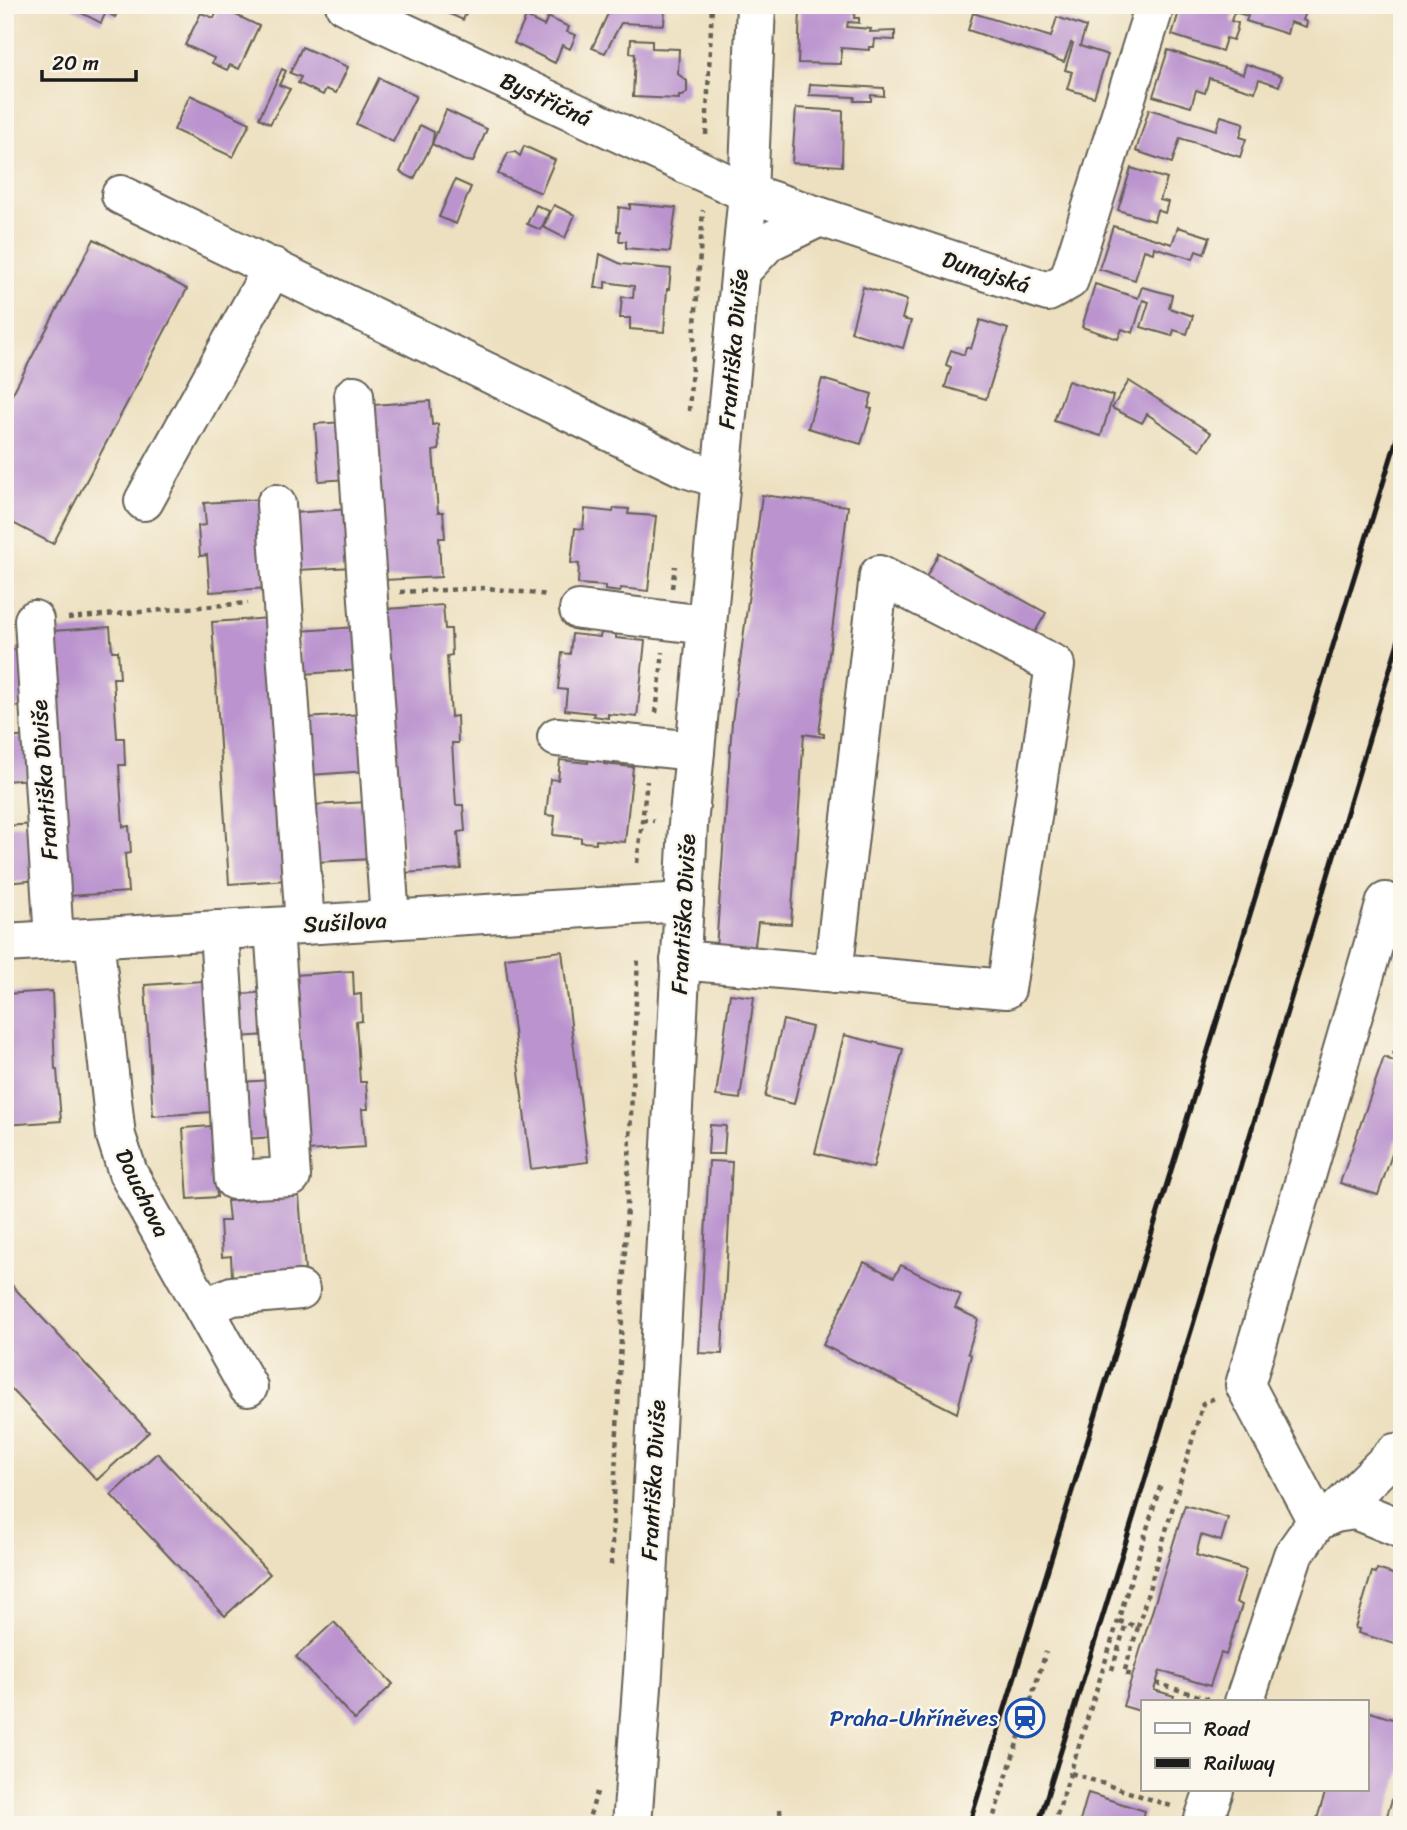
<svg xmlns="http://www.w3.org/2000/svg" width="1407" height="1830" viewBox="0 0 1407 1830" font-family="Sriracha,sans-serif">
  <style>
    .building { fill: #bb94cf }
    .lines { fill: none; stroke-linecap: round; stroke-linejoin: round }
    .minor-casing { stroke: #656155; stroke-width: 42 }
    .path { stroke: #656155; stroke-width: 4.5; stroke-dasharray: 5 5; stroke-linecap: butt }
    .minor { stroke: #fff; stroke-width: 38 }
    .rail { stroke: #1c1c1c; stroke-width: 5 }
    .labels { text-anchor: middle; stroke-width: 5; stroke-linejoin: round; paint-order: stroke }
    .street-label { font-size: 23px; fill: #1c1c1c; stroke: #fbf7ec }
    .transit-label { font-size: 23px; fill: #164399; stroke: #fbf7ec; text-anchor: end }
  </style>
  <rect width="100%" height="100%" fill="#fbf7ec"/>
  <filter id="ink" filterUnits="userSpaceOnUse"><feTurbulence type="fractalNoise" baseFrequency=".0143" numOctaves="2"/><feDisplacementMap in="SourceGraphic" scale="14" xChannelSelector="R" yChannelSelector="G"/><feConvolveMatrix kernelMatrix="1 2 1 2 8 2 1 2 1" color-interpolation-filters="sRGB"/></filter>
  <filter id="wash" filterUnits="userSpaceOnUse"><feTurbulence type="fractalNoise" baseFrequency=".00686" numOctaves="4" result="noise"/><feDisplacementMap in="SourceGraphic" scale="28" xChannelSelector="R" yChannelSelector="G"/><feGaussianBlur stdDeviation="1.57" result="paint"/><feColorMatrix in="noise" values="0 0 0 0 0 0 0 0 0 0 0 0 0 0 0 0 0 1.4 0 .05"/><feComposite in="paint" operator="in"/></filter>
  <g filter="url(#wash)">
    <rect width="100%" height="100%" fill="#ede0c0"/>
    <g id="blocks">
      <g class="building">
        <path d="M66 5H121L115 17 106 12 101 23Z"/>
        <path d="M430 5H480L478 10 469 6 463 20Z"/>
        <path d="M612 5 665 6 664 25 621 23 605 53 592 48Z"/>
        <path d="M1181 5H1294L1307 10 1303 20 1307 22 1306 27 1290 22 1287 34 1246 21 1248 16 1234 12 1231 21 1238 23 1237 29 1233 40 1226 38 1222 51 1172 35Z"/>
        <path d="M219 7 259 26 239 69 230 65 227 70 212 63 214 58 185 45 201 13 214 18Z"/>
        <path d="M800 9 855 11 854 18H859V23L848 22 847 27 871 29 870 32 895 31V40L875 39 874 47H869V50L841 48V64L798 63Z"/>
        <path d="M973 13 1051 37 1057 17 1086 27 1080 46 1108 55 1094 97 1067 89 1072 72 1065 70 1073 44 1071 43 1064 62 968 30Z"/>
        <path d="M526 17 544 26 548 17 569 27 567 32 576 35 570 49 562 45 555 63 514 43Z"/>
        <path d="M631 39 652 40V48L679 49 678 74 687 81V92L683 96H679V99L633 97 635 54 630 53Z"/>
        <path d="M302 47 348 67 336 93 326 89 323 95 298 83 301 77 290 73Z"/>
        <path d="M1168 50 1243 74 1246 64 1282 76 1279 86 1259 79 1255 92 1209 78 1205 93 1196 90 1191 107 1153 96Z"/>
        <path d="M282 69 286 71 279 85 290 89 270 124 259 118Z"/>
        <path d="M379 78 416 96 393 142 356 124Z"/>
        <path d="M810 84 884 88V96L871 95V101H854L855 97 809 95Z"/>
        <path d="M190 95 250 123 233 157 174 130Z"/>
        <path d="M796 108 843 111 842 166 792 163Z"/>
        <path d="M1149 109 1216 130 1221 116 1244 123 1240 137 1246 139 1240 157 1180 138 1172 163 1136 151Z"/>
        <path d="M446 110 487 129 473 162 463 160 432 144Z"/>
        <path d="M420 125 434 132 432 144 414 179 400 172Z"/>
        <path d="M524 146 555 160 541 193 498 174 508 153 515 152 520 156Z"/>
        <path d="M1131 168 1167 179 1160 200 1168 202 1165 213 1157 210 1154 221 1118 210Z"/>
        <path d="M455 180 471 187 456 224 439 217Z"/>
        <path d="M630 204 676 208 670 252 626 248V241H619L620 231H617L619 207 630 209Z"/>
        <path d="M536 205 549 211 541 230 527 224Z"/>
        <path d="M554 205 575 215 565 238 543 227Z"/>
        <path d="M1113 226 1172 244 1178 227 1210 237 1204 254 1196 251 1193 259 1154 247 1153 253 1144 250 1135 280 1099 269Z"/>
        <path d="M94 239 187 289 53 544 5 519V408Z"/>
        <path d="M600 254 621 264 671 269 669 289H667L664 332 630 329V318H620L622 297 633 298 634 286 605 282V288H595Z"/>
        <path d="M1095 284 1138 298 1142 287 1172 295 1169 308 1193 316 1187 334 1174 330 1172 336 1141 327 1149 302 1143 300 1133 333 1122 329 1118 339 1082 327Z"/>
        <path d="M863 287 907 300 902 319 911 321 903 348 851 332Z"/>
        <path d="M980 320 1008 329 986 399 945 387 951 367 946 365 951 350 964 355 966 347 971 349Z"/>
        <path d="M822 379 872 394 868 408 872 409 861 444 808 428Z"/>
        <path d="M1068 381 1113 396 1101 436 1054 421Z"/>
        <path d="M1129 381 1211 433 1200 450 1147 414 1142 423 1112 408Z"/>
        <path d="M430 401 432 425 438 424 439 450 433 451 438 512H443L445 538H439L441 577 384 580 373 405Z"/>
        <path d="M344 422 348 479 319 481 315 424Z"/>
        <path d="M762 495 848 506 819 733 824 734V737L804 734 791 924 758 922 754 953 716 949 732 722Z"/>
        <path d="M262 499 268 588 210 592 207 555 200 556 198 526 206 525 204 503Z"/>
        <path d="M614 508 629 509 628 514 656 516 648 591 621 588 620 592 605 590V586L578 584 579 564 571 563 575 528 583 529 585 509 613 512Z"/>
        <path d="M350 509 353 567 297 570 293 513Z"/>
        <path d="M939 553 1046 613 1031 639 925 579Z"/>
        <path d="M443 605 445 629H451L452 655 447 656 451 717 457 716 458 743H452L456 805H463L465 831 458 832 461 869 404 873 386 609Z"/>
        <path d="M270 618 287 880 229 884 212 622Z"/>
        <path d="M110 627 112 651H118L120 678H113L117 738H124L125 765H119L123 827 129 826 131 853 125 854 128 892 69 896 52 631Z"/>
        <path d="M357 627 360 670 303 674 300 631Z"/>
        <path d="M601 633 616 634V638L645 641 637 717 608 714V718L593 716 594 713 565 710 567 690 558 689 562 653 570 654 572 634 600 637Z"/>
        <path d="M24 649 27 706 5 707V650Z"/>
        <path d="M363 714 367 771 310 775 306 718Z"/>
        <path d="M29 736 32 779 5 781V738Z"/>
        <path d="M588 758 604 760V764L633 767 625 842 596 840V843L581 842V838L553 835 555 816 546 815 550 779 558 780 560 760 588 763Z"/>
        <path d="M369 802 372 859 316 862 312 805Z"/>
        <path d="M35 824 39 880 5 883V826Z"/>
        <path d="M562 951 588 1162 531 1169 505 958Z"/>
        <path d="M353 971 354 995 361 994 362 1021 356 1022 360 1082H366L368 1109H362L365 1147 307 1151 295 975Z"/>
        <path d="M203 981 206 1033H204L205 1046H213L211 1112 153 1116 145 985Z"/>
        <path d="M52 991 55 1070H57L61 1121 5 1125V994Z"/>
        <path d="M264 992 267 1035 238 1037 235 995Z"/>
        <path d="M730 994 754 997 740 1099 716 1096Z"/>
        <path d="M783 1020 812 1027 794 1104 765 1097Z"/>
        <path d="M1402 1033V1058L1393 1054Z"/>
        <path d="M844 1035 903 1049 873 1168 815 1153Z"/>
        <path d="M1384 1057 1402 1065V1125L1378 1195 1340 1183Z"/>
        <path d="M270 1080 274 1137 245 1139 241 1082Z"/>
        <path d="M710 1125 726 1126 724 1154H708Z"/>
        <path d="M212 1126 217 1197 188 1199 183 1128Z"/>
        <path d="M709 1161 732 1162 722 1354 699 1353Z"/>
        <path d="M271 1194V1198L299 1196 305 1271 232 1276 231 1256 222 1257 220 1221H229L227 1201 256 1199 255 1195Z"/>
        <path d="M864 1262 894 1277 901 1265 961 1295 955 1308 978 1319 968 1353 971 1355 957 1413 823 1345Z"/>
        <path d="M5 1278 149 1432 97 1480 5 1382Z"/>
        <path d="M157 1453 270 1574 225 1616 111 1495Z"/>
        <path d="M1185 1505 1228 1518 1221 1541 1201 1535 1196 1555 1246 1570 1236 1602 1242 1605 1226 1655 1221 1653 1210 1686 1160 1671 1154 1690 1174 1696 1172 1702H1143V1712L1123 1706Z"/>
        <path d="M1377 1569 1402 1577V1646L1358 1633 1359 1629 1355 1628 1372 1572 1376 1573Z"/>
        <path d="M334 1622 393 1684 355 1720 296 1657Z"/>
        <path d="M1367 1711 1402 1722V1768L1384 1825H1315L1326 1790H1367Z"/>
        <path d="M1088 1793 1145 1811 1141 1825H1079Z"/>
      </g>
    </g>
  </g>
  <g filter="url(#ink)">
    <use href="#blocks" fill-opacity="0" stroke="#656155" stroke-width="2"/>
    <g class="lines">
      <defs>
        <g id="minor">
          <path d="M345 5 748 193 1048 292 1069 280 1155 5"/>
          <path d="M121 195 685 468 721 479"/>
          <path d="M741 271 768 242 820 217"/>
          <path d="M354 395 390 920"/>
          <path d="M144 501 273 267"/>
          <path d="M276 504 305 925"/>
          <path d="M579 610 707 625"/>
          <path d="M34 620 54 940"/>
          <path d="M557 737 695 751"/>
          <path d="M219 930 234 1180 291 1177 274 927"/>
          <path d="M94 938 116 1136 128 1173 248 1387"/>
          <path d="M5 943 684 902"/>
          <path d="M680 960 1006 989 1055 665 879 575 833 974"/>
          <path d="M204 1308 232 1296 300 1290"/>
          <path d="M1335 1513 1395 1453 1402 1456"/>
          <path d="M1317 1521 1245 1385 1386 902"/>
          <path d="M1244 1702 1293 1555 1317 1521 1335 1513 1355 1510 1402 1529"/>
          <path d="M632 1825 643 1673 688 825 748 193 756 5"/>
          <path d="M1202 1825 1214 1790"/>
        </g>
      </defs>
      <use href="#minor" class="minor-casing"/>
      <g class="path">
        <path d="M706 135 712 5"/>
        <path d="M689 411 703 210"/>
        <path d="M672 588 675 566"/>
        <path d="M400 592 487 588 548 595"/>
        <path d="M68 618 248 603"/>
        <path d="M656 713 663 652"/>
        <path d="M642 820 654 821"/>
        <path d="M637 863 647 781"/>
        <path d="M611 1565 638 957"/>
        <path d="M1119 1621 1138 1627 1124 1673 1133 1675"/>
        <path d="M1138 1627 1203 1403 1215 1398"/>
        <path d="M1112 1670 1126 1623"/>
        <path d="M1156 1683 1212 1700"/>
        <path d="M1071 1773 1174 1807"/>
        <path d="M780 1809 781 1825"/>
        <path d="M587 1825 597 1792"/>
        <path d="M833 1825 835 1816"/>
        <path d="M991 1825 1046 1652"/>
        <path d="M1054 1825 1161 1484"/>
      </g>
      <use href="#minor" class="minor"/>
      <g class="rail">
        <path d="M969 1825 1402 422"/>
        <path d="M1038 1825 1192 1328 1402 629"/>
      </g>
    </g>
  </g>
  <defs>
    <symbol id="station-ring" viewBox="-11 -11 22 22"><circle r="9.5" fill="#fbf7ec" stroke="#1a4fb4" stroke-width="1.5"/><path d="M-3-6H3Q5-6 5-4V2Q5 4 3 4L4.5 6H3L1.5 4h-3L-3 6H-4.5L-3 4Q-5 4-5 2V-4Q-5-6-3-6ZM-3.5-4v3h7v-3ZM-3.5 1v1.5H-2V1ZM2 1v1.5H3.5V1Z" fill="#1a4fb4"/></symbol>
  </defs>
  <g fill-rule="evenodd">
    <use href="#station-ring" x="1003" y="1696" width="44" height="44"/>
  </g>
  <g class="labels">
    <g class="street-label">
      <text transform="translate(546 99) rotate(25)" y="8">Bystřičná</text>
      <text transform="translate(986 272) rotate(18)" y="8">Dunajská</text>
      <text transform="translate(733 349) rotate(-85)" y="8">Františka Diviše</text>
      <text transform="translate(44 780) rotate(-94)" y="8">Františka Diviše</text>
      <text transform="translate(683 914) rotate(-87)" y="8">Františka Diviše</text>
      <text transform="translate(345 922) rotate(-3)" y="8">Sušilova</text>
      <text transform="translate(143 1193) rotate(64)" y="8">Douchova</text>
      <text transform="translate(653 1480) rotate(-87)" y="8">Františka Diviše</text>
    </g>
    <g class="transit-label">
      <text x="998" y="1726">Praha-Uhříněves</text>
    </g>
  </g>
  <rect width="1407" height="1830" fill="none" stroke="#fbf7ec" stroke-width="28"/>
  <rect x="1141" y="1700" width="228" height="91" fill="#fbf7ec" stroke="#a29f99" stroke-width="2"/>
  <rect x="1155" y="1723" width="35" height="10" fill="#ffffff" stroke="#a29f99" stroke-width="2"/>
  <text x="1204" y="1736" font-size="21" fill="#1c1c1c">Road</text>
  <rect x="1155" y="1758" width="35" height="10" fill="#1c1c1c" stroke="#a29f99" stroke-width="2"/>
  <text x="1204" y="1770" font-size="21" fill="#1c1c1c">Railway</text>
  <path d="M42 70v10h94v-10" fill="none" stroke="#1c1c1c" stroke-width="3.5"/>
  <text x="52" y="70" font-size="21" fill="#1c1c1c" stroke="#fbf7ec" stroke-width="5" paint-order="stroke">20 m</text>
</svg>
